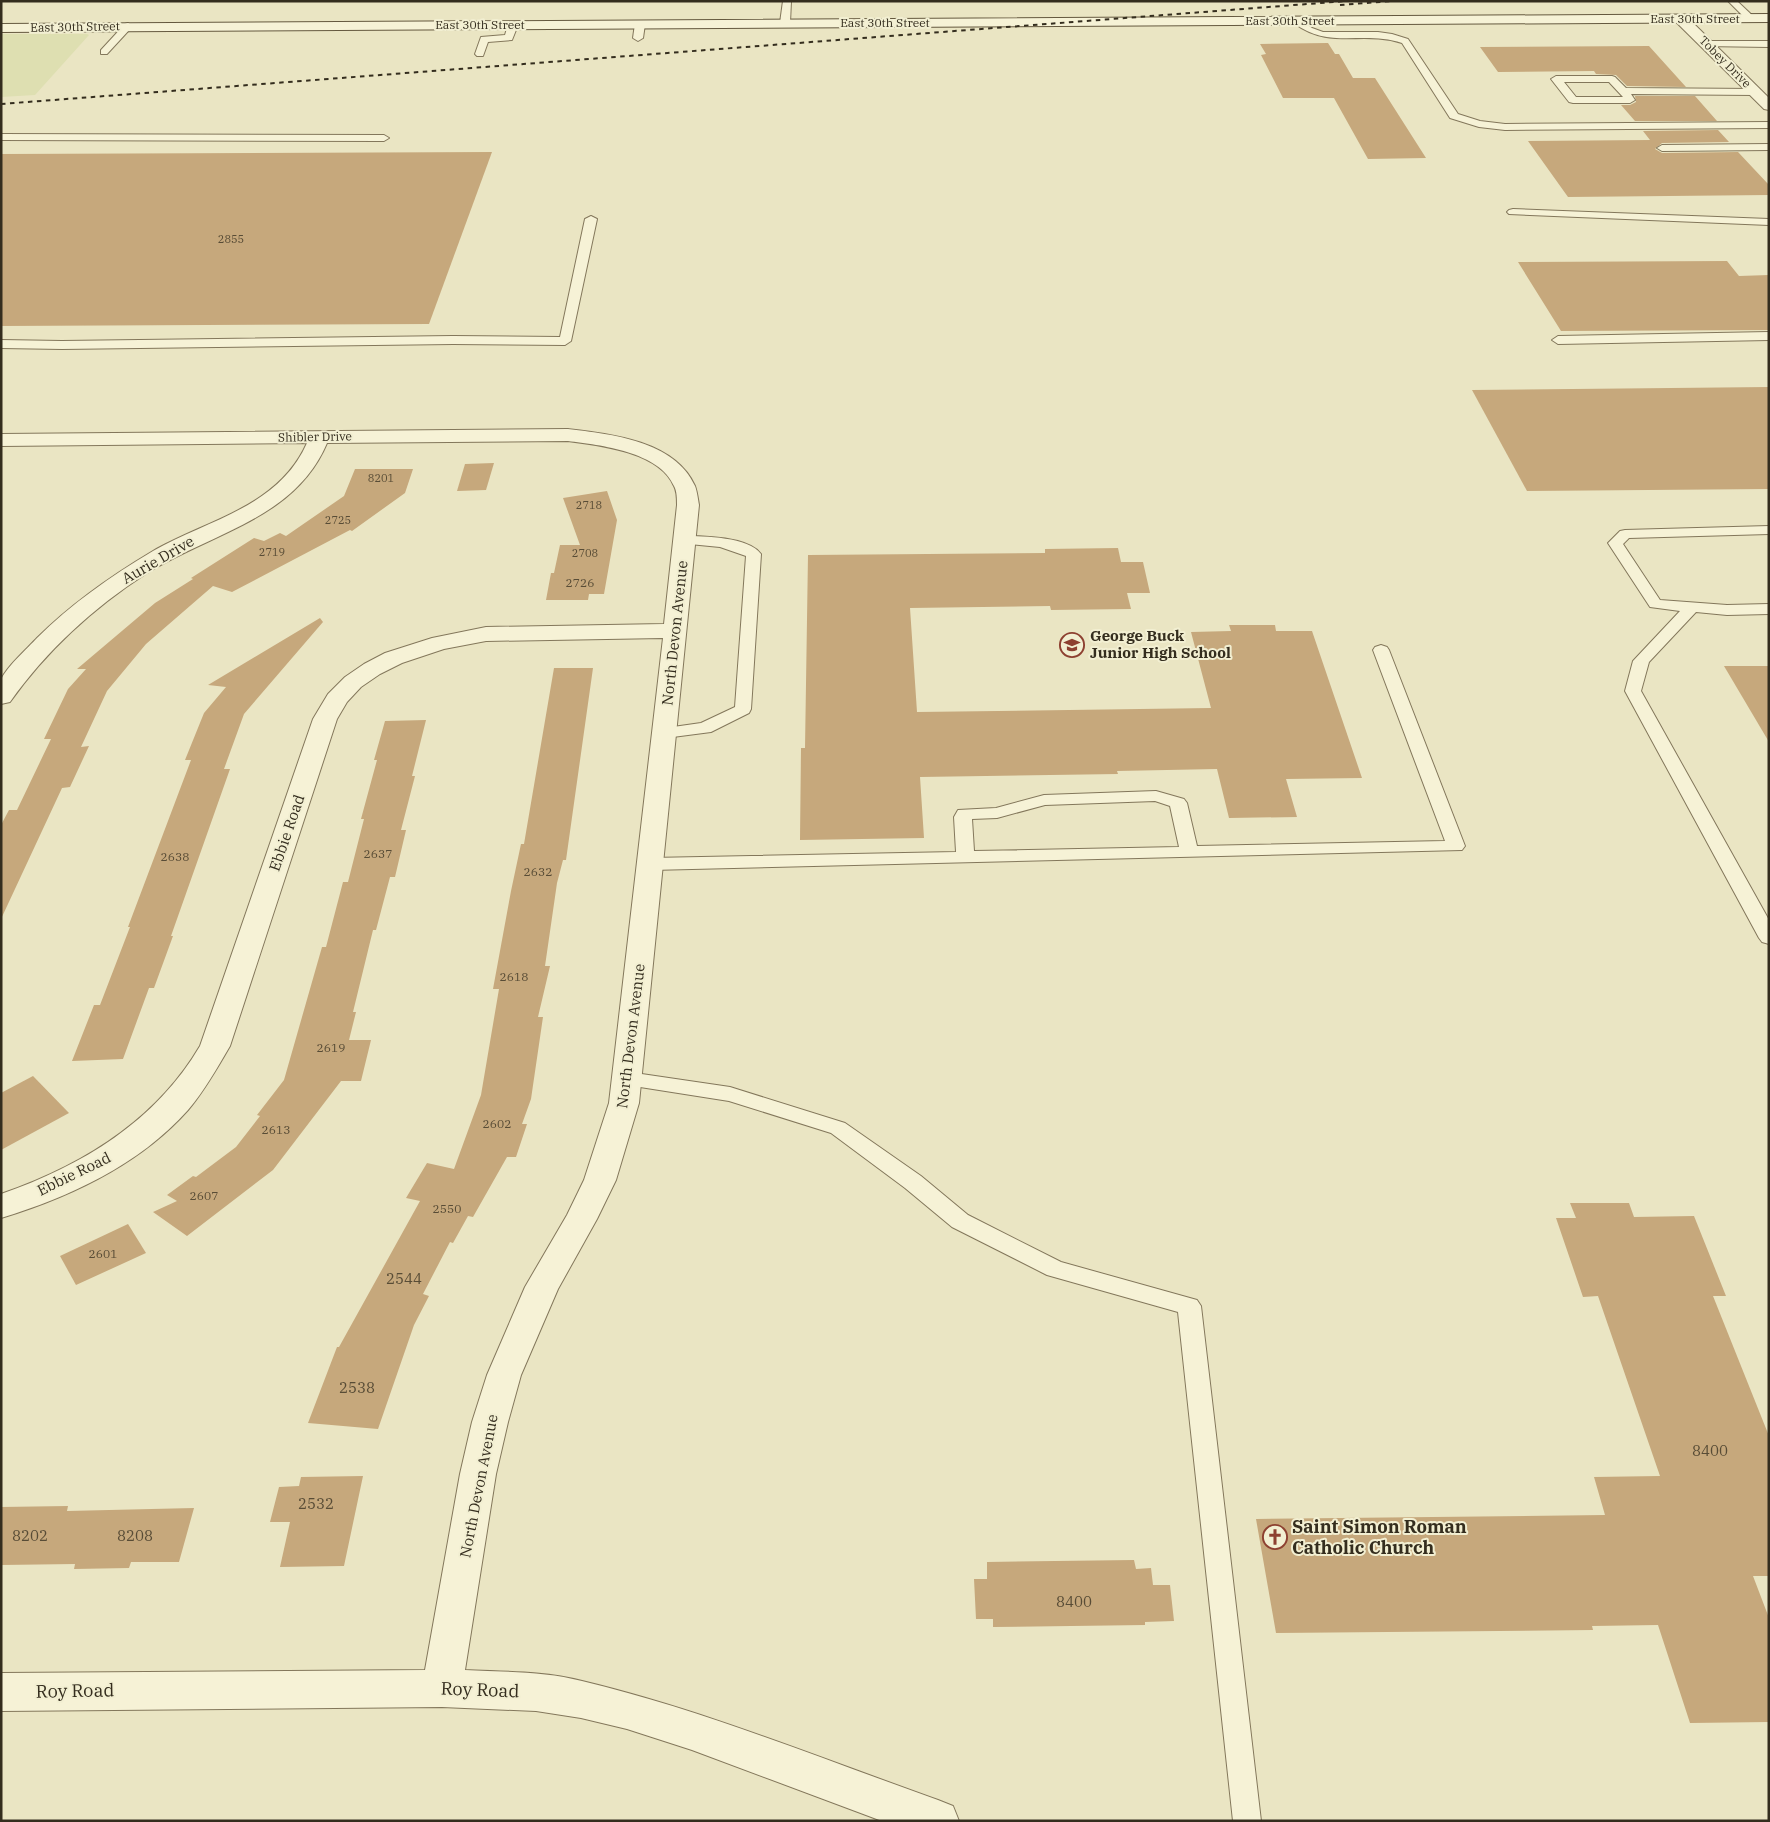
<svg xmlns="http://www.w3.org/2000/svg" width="1770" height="1822" viewBox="0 0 1770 1822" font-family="'IBM Plex Serif',serif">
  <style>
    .farmland { fill: #dedfb1 }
    .building { fill: #c6a87c }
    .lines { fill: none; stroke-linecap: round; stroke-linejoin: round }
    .service-casing { stroke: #83775b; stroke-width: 2 }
    .minor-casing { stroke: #83775b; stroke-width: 2 }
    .secondary-casing { stroke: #65593f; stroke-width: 2 }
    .service { fill: #f6f2d6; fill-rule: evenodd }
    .minor { fill: #f6f2d6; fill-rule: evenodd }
    .secondary { fill: #f6f2d6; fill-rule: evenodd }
    .rail { stroke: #342d1e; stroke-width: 2; stroke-dasharray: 4.5 4.5; stroke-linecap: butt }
    .labels { text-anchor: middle; stroke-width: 4; stroke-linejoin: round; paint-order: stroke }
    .far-number-label { font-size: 11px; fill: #584c36 }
    .far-street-label { font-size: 12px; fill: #342d1e; stroke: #f2efd2 }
    .number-label { font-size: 12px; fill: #584c36 }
    .street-label { font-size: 15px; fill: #342d1e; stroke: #f2efd2 }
    .poi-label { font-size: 15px; font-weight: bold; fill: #342d1e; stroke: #f2efd2; text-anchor: start }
    .near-number-label { font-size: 15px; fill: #584c36 }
    .near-poi-label { font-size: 18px; font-weight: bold; fill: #342d1e; stroke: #f2efd2; text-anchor: start }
    .near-street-label { font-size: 18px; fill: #342d1e; stroke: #f2efd2 }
  </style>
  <rect width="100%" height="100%" fill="#eae5c3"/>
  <path class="farmland" d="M1 34H87L89 35 35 95 1 97Z"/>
  <g class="building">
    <path d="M1328 43 1335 54H1339L1353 78H1375L1426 158 1368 159 1334 98H1283L1261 55 1266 54 1260 44Z"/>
    <path d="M1649 46 1686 87 1627 86 1616 75 1596 74 1594 71 1498 72 1480 47Z"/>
    <path d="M1635 96H1695L1717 121H1635L1621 105H1630L1636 102Z"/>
    <path d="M1718 130 1729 142 1662 143 1655 149 1662 153 1738 152 1769 185V195L1568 197 1528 141 1650 140 1643 131Z"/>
    <path d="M492 152 429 324 1 326V154Z"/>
    <path d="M1727 261 1739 276 1769 275V330L1561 331 1518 262Z"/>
    <path d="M1769 387V489L1527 491 1472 390Z"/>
    <path d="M494 463 486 490 457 491 465 464Z"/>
    <path d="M355 469H413L405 493 352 531 350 530 232 592 213 586 146 644 107 691 81 747 89 746 70 787 62 788 1 919V825L9 810H17L51 739H44L68 689 86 669H77L155 603 193 579 191 578 254 538 264 541 280 533 286 536 344 496Z"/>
    <path d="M607 491 617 520 604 594H589L588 600H546L551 573H554L560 545H580L563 498Z"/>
    <path d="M1118 548 1121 562H1143L1150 593H1127L1131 609 1051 610 1050 606 910 608 917 712 1211 708 1191 632 1231 631 1229 625H1275L1276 631H1312L1362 778 1286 779 1297 817 1229 818 1217 769 1117 771 1118 774 920 777 924 838 800 840 801 748H805L808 555 1045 553V549Z"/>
    <path d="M320 618 323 622 244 714 224 769H230L171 936H173L154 988H149L123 1059 72 1061 94 1005H100L130 927H128L191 760H185L204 713 226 687 208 685Z"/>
    <path d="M1724 666H1769V742Z"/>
    <path d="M554 668H593L566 860H563L557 883 545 966H550L538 1017H543L531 1099 522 1124H527L516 1157H507L473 1217 468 1216 453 1243 450 1242 423 1294 429 1296 414 1325 378 1429 308 1423 337 1347H339L420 1201 406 1198 427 1163 454 1169 481 1095 499 989H493L511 891 521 844H524Z"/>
    <path d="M426 720 412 776H415L401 830H406L395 877H390L376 930H373L353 1012H356L349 1040H371L361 1081H341L273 1170 187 1236 153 1212 177 1201 167 1195 193 1176 196 1177 236 1147 260 1116 257 1115 284 1080 322 947H326L343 882H348L364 819H361L377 760H374L385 721Z"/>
    <path d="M33 1076 69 1113 1 1150V1093Z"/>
    <path d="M1570 1203H1629L1634 1217 1694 1216 1726 1296H1713L1769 1436V1576H1753L1769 1618V1722L1690 1723 1658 1625 1592 1626 1593 1630 1276 1633 1256 1519 1605 1515 1594 1477 1660 1476 1598 1296 1583 1297 1556 1218H1576Z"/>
    <path d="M128 1224 146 1253 76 1285 60 1256Z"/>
    <path d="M363 1476 344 1566 280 1567 290 1522H270L279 1487 299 1486 301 1477Z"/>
    <path d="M68 1506 67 1511 194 1508 179 1562H131L129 1568 74 1569 75 1564 1 1565V1507Z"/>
    <path d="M1134 1560 1136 1569 1151 1568 1153 1585H1170L1174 1621 1145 1622V1625L993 1627V1619H976L974 1579H987V1562Z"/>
  </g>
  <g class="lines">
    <defs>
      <g id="service">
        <path d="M783 1H791L790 23 785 26 780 23Z"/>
        <path d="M1728 1H1737L1755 18 1750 21 1747 20Z"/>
        <path d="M1297 18 1312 28 1323 32H1378L1392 34 1408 39 1458 114 1480 121 1505 124 1769 122V128L1505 130 1479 127 1450 118 1402 43C1363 30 1329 50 1294 23L1292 21Z"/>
        <path d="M640 21 645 24 643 38 638 41 633 38 635 24Z"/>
        <path d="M513 22 518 25 512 40 488 42 483 56H477L475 54 481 37 505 35 508 25Z"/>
        <path d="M128 23 133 26 131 28 107 54H101V50L125 24Z"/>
        <path d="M1706 41H1769V47L1703 46V42Z"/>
        <path d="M1556 76H1612L1615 77 1626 88 1755 89 1760 92 1755 95 1631 94 1635 100 1630 103H1573L1569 102 1551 79ZM1564 82H1609L1623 97H1576Z"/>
        <path d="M1 134 384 135 389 138 384 141 1 140Z"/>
        <path d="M1769 144V150L1662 151 1657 148 1662 145Z"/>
        <path d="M1513 209 1769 219V225L1509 214 1507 212 1509 210Z"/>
        <path d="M591 216 597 219 571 341 565 345 453 344 62 349 1 348V340L62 341 453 336 560 337 585 219Z"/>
        <path d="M1769 332V340L1558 344 1552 340 1558 336Z"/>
        <path d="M1769 526V534L1629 538 1623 544 1660 600 1727 605 1769 604V614L1727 615 1696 612 1649 662 1641 691 1769 920V944L1762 942 1759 938 1625 691 1633 661 1680 611 1650 607 1608 543 1620 531 1625 530Z"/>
        <path d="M684 536C704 536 749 537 761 554L751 709 749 713 711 732 665 738 659 737 657 733 659 729 701 723 735 707 746 556 720 547 679 543 677 540 679 537Z"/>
        <path d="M1381 645 1387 647 1389 650 1465 846 1462 850 651 870 645 868 642 864 645 860 651 858 956 852 954 817 958 810 996 808 1044 795 1156 791 1184 799 1187 803 1197 846 1445 841 1373 650 1375 647ZM1155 801 1170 806 1179 847 974 851 972 819 997 818 1045 805Z"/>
        <path d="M628 1072 730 1087 845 1123 921 1176 968 1215 1061 1262 1197 1300 1201 1306 1261 1821H1233L1178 1312 1047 1275 952 1227 905 1188 831 1133 729 1101 621 1084 618 1079 621 1074Z"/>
      </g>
      <g id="minor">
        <path d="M1681 15 1686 16 1769 98V110L1764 109 1676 22 1674 19 1676 16Z"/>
        <path d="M568 429C611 434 675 441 695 486 697 491 698 499 699 505L639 1103 616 1180 597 1219 558 1289 521 1375 508 1422 496 1474 465 1670C504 1672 544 1671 582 1681 703 1710 820 1758 938 1800L953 1806 959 1821H882L692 1750 627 1729 581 1718 536 1711 442 1707 1 1711V1673L425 1670 460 1474 472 1422 487 1375 525 1287 567 1215 584 1180 609 1103 663 638 486 641 444 649 402 663 380 674 361 687 347 702 337 719 230 1046C217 1068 205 1090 188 1110 139 1165 70 1197 1 1218V1194C82 1166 156 1121 200 1046L313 719 328 694 345 677 364 664 385 653 432 638 486 627 664 624 677 505C677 499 677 491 674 486 660 452 600 445 568 441L327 443C295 519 211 533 147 573 93 608 47 650 10 702L1 704C1 697 0 688 1 681 3 670 29 647 37 638 71 604 111 576 153 551 207 520 279 507 307 443L1 446V434Z"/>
      </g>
      <path id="secondary" d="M1769 14V22L1 32V24Z"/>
    </defs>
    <use href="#service" class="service-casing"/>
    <use href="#minor" class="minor-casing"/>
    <use href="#secondary" class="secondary-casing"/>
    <use href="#service" class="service"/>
    <use href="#minor" class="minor"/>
    <use href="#secondary" class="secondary"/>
    <g class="rail">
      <path d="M1340 5 1392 1"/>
      <path d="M1 104 1347 1"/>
    </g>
  </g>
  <defs>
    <symbol id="school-ring" viewBox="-11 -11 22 22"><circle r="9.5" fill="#f2efd2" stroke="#8d4030" stroke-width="1.5"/><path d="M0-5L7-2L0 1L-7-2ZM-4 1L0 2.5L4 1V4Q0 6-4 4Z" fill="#8d4030"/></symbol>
    <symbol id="church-ring" viewBox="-11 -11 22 22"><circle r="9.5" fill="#f2efd2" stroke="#8d4030" stroke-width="1.5"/><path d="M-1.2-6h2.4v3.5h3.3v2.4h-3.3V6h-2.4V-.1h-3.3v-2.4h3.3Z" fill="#8d4030"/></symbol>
  </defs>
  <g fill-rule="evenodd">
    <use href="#school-ring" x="1058" y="631" width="28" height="28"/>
    <use href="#church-ring" x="1261" y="1523" width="28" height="28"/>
  </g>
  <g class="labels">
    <g class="far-number-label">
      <text x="231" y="243">2855</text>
      <text x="381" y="482">8201</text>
      <text x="589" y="509">2718</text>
      <text x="338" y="524">2725</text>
      <text x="272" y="556">2719</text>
      <text x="585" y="557">2708</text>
    </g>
    <g class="far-street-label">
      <text x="1695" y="23">East 30th Street</text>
      <text x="1290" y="25">East 30th Street</text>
      <text x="885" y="27">East 30th Street</text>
      <text x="480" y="29">East 30th Street</text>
      <text transform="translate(75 27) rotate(-1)" y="4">East 30th Street</text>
      <text transform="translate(1725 62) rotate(45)" y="4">Tobey Drive</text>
      <text transform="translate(315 437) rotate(-1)" y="4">Shibler Drive</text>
    </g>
    <g class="number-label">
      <text x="580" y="587">2726</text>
      <text x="378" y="858">2637</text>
      <text x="175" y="861">2638</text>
      <text x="538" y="876">2632</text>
      <text x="514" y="981">2618</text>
      <text x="331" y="1052">2619</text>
      <text x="497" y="1128">2602</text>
      <text x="276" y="1134">2613</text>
      <text x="204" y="1200">2607</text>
      <text x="447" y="1213">2550</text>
      <text x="103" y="1258">2601</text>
    </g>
    <g class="street-label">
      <text transform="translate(158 560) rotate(-30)" y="5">Aurie Drive</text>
      <text transform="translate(675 633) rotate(-84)" y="5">North Devon Avenue</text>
      <text transform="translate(287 833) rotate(-71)" y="5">Ebbie Road</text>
      <text transform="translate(631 1036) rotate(-83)" y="5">North Devon Avenue</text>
      <text transform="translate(74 1174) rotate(-26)" y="5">Ebbie Road</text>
      <text transform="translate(479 1486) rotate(-79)" y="5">North Devon Avenue</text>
    </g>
    <g class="poi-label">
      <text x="1090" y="641">George Buck<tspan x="1090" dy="17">Junior High School</tspan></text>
    </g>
    <g class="near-number-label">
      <text x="404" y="1284">2544</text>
      <text x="357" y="1393">2538</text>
      <text x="1710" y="1456">8400</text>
      <text x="316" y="1509">2532</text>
      <text x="30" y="1541">8202</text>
      <text x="135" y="1541">8208</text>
      <text x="1074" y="1607">8400</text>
    </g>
    <g class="near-poi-label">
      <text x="1292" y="1533">Saint Simon Roman<tspan x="1292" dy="21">Catholic Church</tspan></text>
    </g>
    <g class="near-street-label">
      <text transform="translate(480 1690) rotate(2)" y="6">Roy Road</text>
      <text transform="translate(75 1691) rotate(-1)" y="6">Roy Road</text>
    </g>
  </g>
  <rect width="1770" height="1822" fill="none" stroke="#342d1e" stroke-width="5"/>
</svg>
